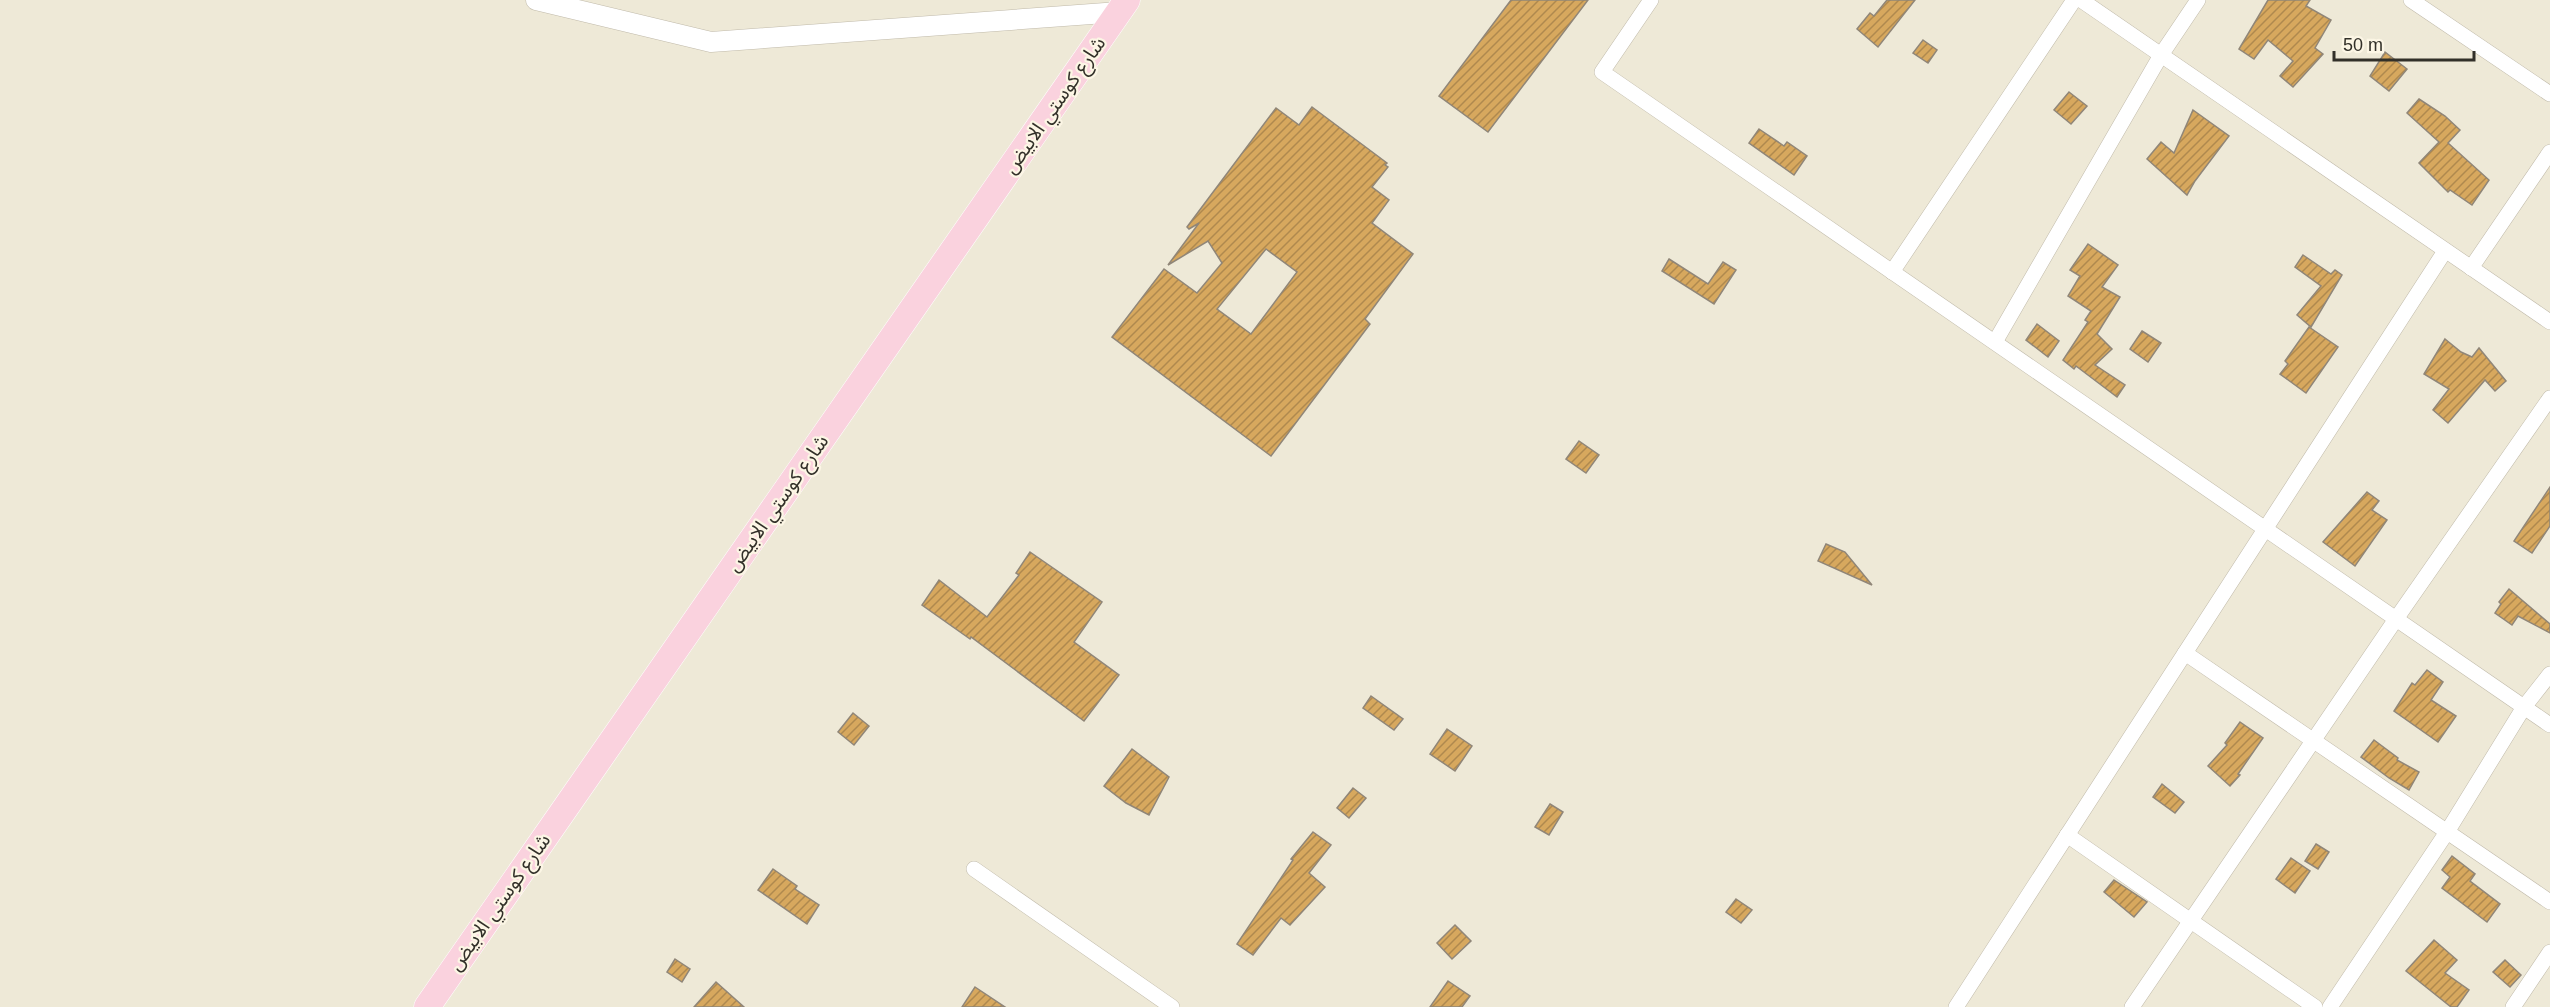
<svg xmlns="http://www.w3.org/2000/svg" width="2550" height="1007" viewBox="0 0 2550 1007" font-family="Arial,'Noto Sans Arabic',sans-serif">
  <style>
    .building { fill: url(#building-hatch); stroke: #908678; stroke-width: 1.5; fill-rule: evenodd }
    .lines { fill: none; stroke-linecap: round; stroke-linejoin: round }
    .minor-casing { stroke: #c0baaa; stroke-width: 16 }
    .tertiary-casing { stroke: #c0baaa; stroke-width: 21 }
    .trunk-casing { stroke: #fff; stroke-width: 27 }
    .minor { stroke: #fff; stroke-width: 15 }
    .tertiary { stroke: #fff; stroke-width: 20 }
    .trunk { stroke: #fad2de; stroke-width: 26 }
    .labels { text-anchor: middle; stroke-width: 4.5; stroke-linejoin: round; paint-order: stroke }
    .street-label { font-size: 20px; fill: #323029; stroke: #fcf6e5 }
  </style>
  <defs>
    <pattern id="building-hatch" width="6" height="6" patternUnits="userSpaceOnUse" patternTransform="scale(1.5)"><rect width="6" height="6" fill="#d7a85e"/><path d="M-1 1l2-2M0 6l6-6M5 7l2-2" fill="none" stroke="#af894e"/></pattern>
  </defs>
  <rect width="100%" height="100%" fill="#eee9d7"/>
  <g class="building">
    <path d="M1511 0H1588L1488 132 1439 96Z"/>
    <path d="M1887 0H1915L1878 47 1857 29 1870 13 1874 16Z"/>
    <path d="M2268 0H2310L2306 6 2331 20 2315 48 2323 54 2293 87 2280 76 2293 61 2268 40 2254 59 2239 49Z"/>
    <path d="M1923 40 1937 50 1928 63 1913 53Z"/>
    <path d="M2385 52 2407 69 2389 91 2370 76Z"/>
    <path d="M2069 92 2087 106 2071 124 2054 110Z"/>
    <path d="M2419 99 2445 116 2460 130 2448 143 2489 180 2472 205 2450 190 2448 192 2419 163 2439 142 2407 113Z"/>
    <path d="M1312 107 1387 163 1385 165 1388 167 1372 187 1389 200 1372 223 1413 254 1365 319 1370 324 1271 456 1112 337 1164 269 1197 293 1222 263 1208 241 1168 265 1199 223 1189 229 1187 227 1276 108 1299 125ZM1266 249 1297 272 1251 334 1217 309Z"/>
    <path d="M2193 110 2229 136 2195 181 2187 195 2147 159 2161 142 2174 153Z"/>
    <path d="M1759 129 1784 146 1787 142 1807 156 1794 175 1749 143Z"/>
    <path d="M2088 244 2118 265 2102 287 2120 297 2097 334 2112 349 2095 365 2125 385 2117 397 2076 366 2074 369 2063 360 2088 322 2085 320 2091 311 2068 296 2080 276 2070 270Z"/>
    <path d="M2303 255 2331 274 2335 270 2342 275 2311 327 2297 315 2321 286 2295 267Z"/>
    <path d="M1669 259 1708 284 1723 262 1736 270 1714 304 1662 271Z"/>
    <path d="M2037 324 2059 341 2048 357 2026 340Z"/>
    <path d="M2309 327 2338 347 2306 393 2280 374 2288 364 2285 361Z"/>
    <path d="M2142 331 2161 343 2148 362 2130 349Z"/>
    <path d="M2445 339 2461 352 2472 357 2479 348 2506 381 2495 391 2485 380 2448 423 2433 410 2449 389 2424 374Z"/>
    <path d="M1579 441 1599 455 1586 473 1566 459Z"/>
    <path d="M2550 487V526L2532 553 2514 541Z"/>
    <path d="M2367 492 2379 501 2372 510 2387 520 2355 566 2323 542Z"/>
    <path d="M1826 544 1845 552 1872 585 1818 561Z"/>
    <path d="M1030 552 1102 602 1074 642 1119 675 1084 721 971 637 970 639 922 605 939 580 987 617 1019 575 1016 573Z"/>
    <path d="M2509 589 2550 624V633L2518 616 2512 625 2495 613 2501 604 2499 602Z"/>
    <path d="M2427 670 2443 682 2431 700 2456 716 2438 742 2394 711 2412 683 2415 685Z"/>
    <path d="M1371 696 1403 719 1394 730 1363 708Z"/>
    <path d="M853 713 869 726 854 745 838 732Z"/>
    <path d="M2240 722 2263 738 2238 774 2240 775 2230 786 2208 766 2227 745 2225 743Z"/>
    <path d="M1447 729 1472 746 1455 771 1430 754Z"/>
    <path d="M2374 740 2398 758 2397 760 2419 772 2409 790 2389 778 2361 757Z"/>
    <path d="M1132 749 1169 777 1149 815 1126 803 1104 786Z"/>
    <path d="M2162 784 2184 802 2175 813 2153 797Z"/>
    <path d="M1353 788 1366 798 1349 818 1337 808Z"/>
    <path d="M1550 804 1563 812 1549 835 1535 827Z"/>
    <path d="M1313 832 1331 845 1309 873 1325 887 1290 925 1281 918 1253 955 1237 944 1293 860 1291 859Z"/>
    <path d="M2316 844 2329 852 2318 869 2305 861Z"/>
    <path d="M2452 856 2475 874 2470 881 2500 904 2487 922 2442 888 2450 877 2442 870Z"/>
    <path d="M2291 858 2310 871 2295 893 2276 879Z"/>
    <path d="M773 869 797 886 795 889 819 905 807 924 758 890Z"/>
    <path d="M2114 880 2147 902 2134 917 2104 892Z"/>
    <path d="M1736 899 1752 910 1741 923 1726 912Z"/>
    <path d="M1455 925 1471 941 1452 959 1437 943Z"/>
    <path d="M2434 940 2457 960 2445 973 2469 990 2457 1007H2451L2406 971Z"/>
    <path d="M675 959 690 969 682 982 667 972Z"/>
    <path d="M2505 960 2521 975 2510 987 2493 972Z"/>
    <path d="M1448 981 1470 996 1462 1007H1430Z"/>
    <path d="M716 982 744 1007H694Z"/>
    <path d="M975 987 1005 1007H962Z"/>
  </g>
  <g class="lines">
    <defs>
      <g id="minor">
        <path d="M1651 0 1602 72 2550 725"/>
        <path d="M2081 0 2550 322"/>
        <path d="M2411 0 2550 94"/>
        <path d="M2471 268 2550 152"/>
        <path d="M1892 272 2074 0"/>
        <path d="M1995 342 2161 55 2198 0"/>
        <path d="M2185 653 2550 902"/>
        <path d="M2067 835 2315 1007"/>
        <path d="M974 869 1172 1007"/>
        <path d="M1956 1007 2445 251"/>
        <path d="M2132 1007 2396 619 2550 398"/>
        <path d="M2330 1007 2447 832 2524 707 2550 674"/>
        <path d="M2513 1007 2550 952"/>
      </g>
      <path id="tertiary" d="M536 0 711 42 1119 12"/>
      <path id="trunk" d="M427 1007 1127 0"/>
    </defs>
    <use href="#minor" class="minor-casing"/>
    <use href="#tertiary" class="tertiary-casing"/>
    <use href="#trunk" class="trunk-casing"/>
    <use href="#minor" class="minor"/>
    <use href="#tertiary" class="tertiary"/>
    <use href="#trunk" class="trunk"/>
  </g>
  <g class="labels">
    <g class="street-label">
      <text transform="translate(1054 105) rotate(-55)" y="7">شارع كوستي الابيض</text>
      <text transform="translate(777 503) rotate(-55)" y="7">شارع كوستي الابيض</text>
      <text transform="translate(499 902) rotate(-55)" y="7">شارع كوستي الابيض</text>
    </g>
  </g>
  <path d="M2334 51v9h140v-9" fill="none" stroke="#323029" stroke-width="3"/>
  <text x="2343" y="51" font-size="18" fill="#323029" stroke="#fcf6e5" stroke-width="4.5" paint-order="stroke">50 m</text>
</svg>
